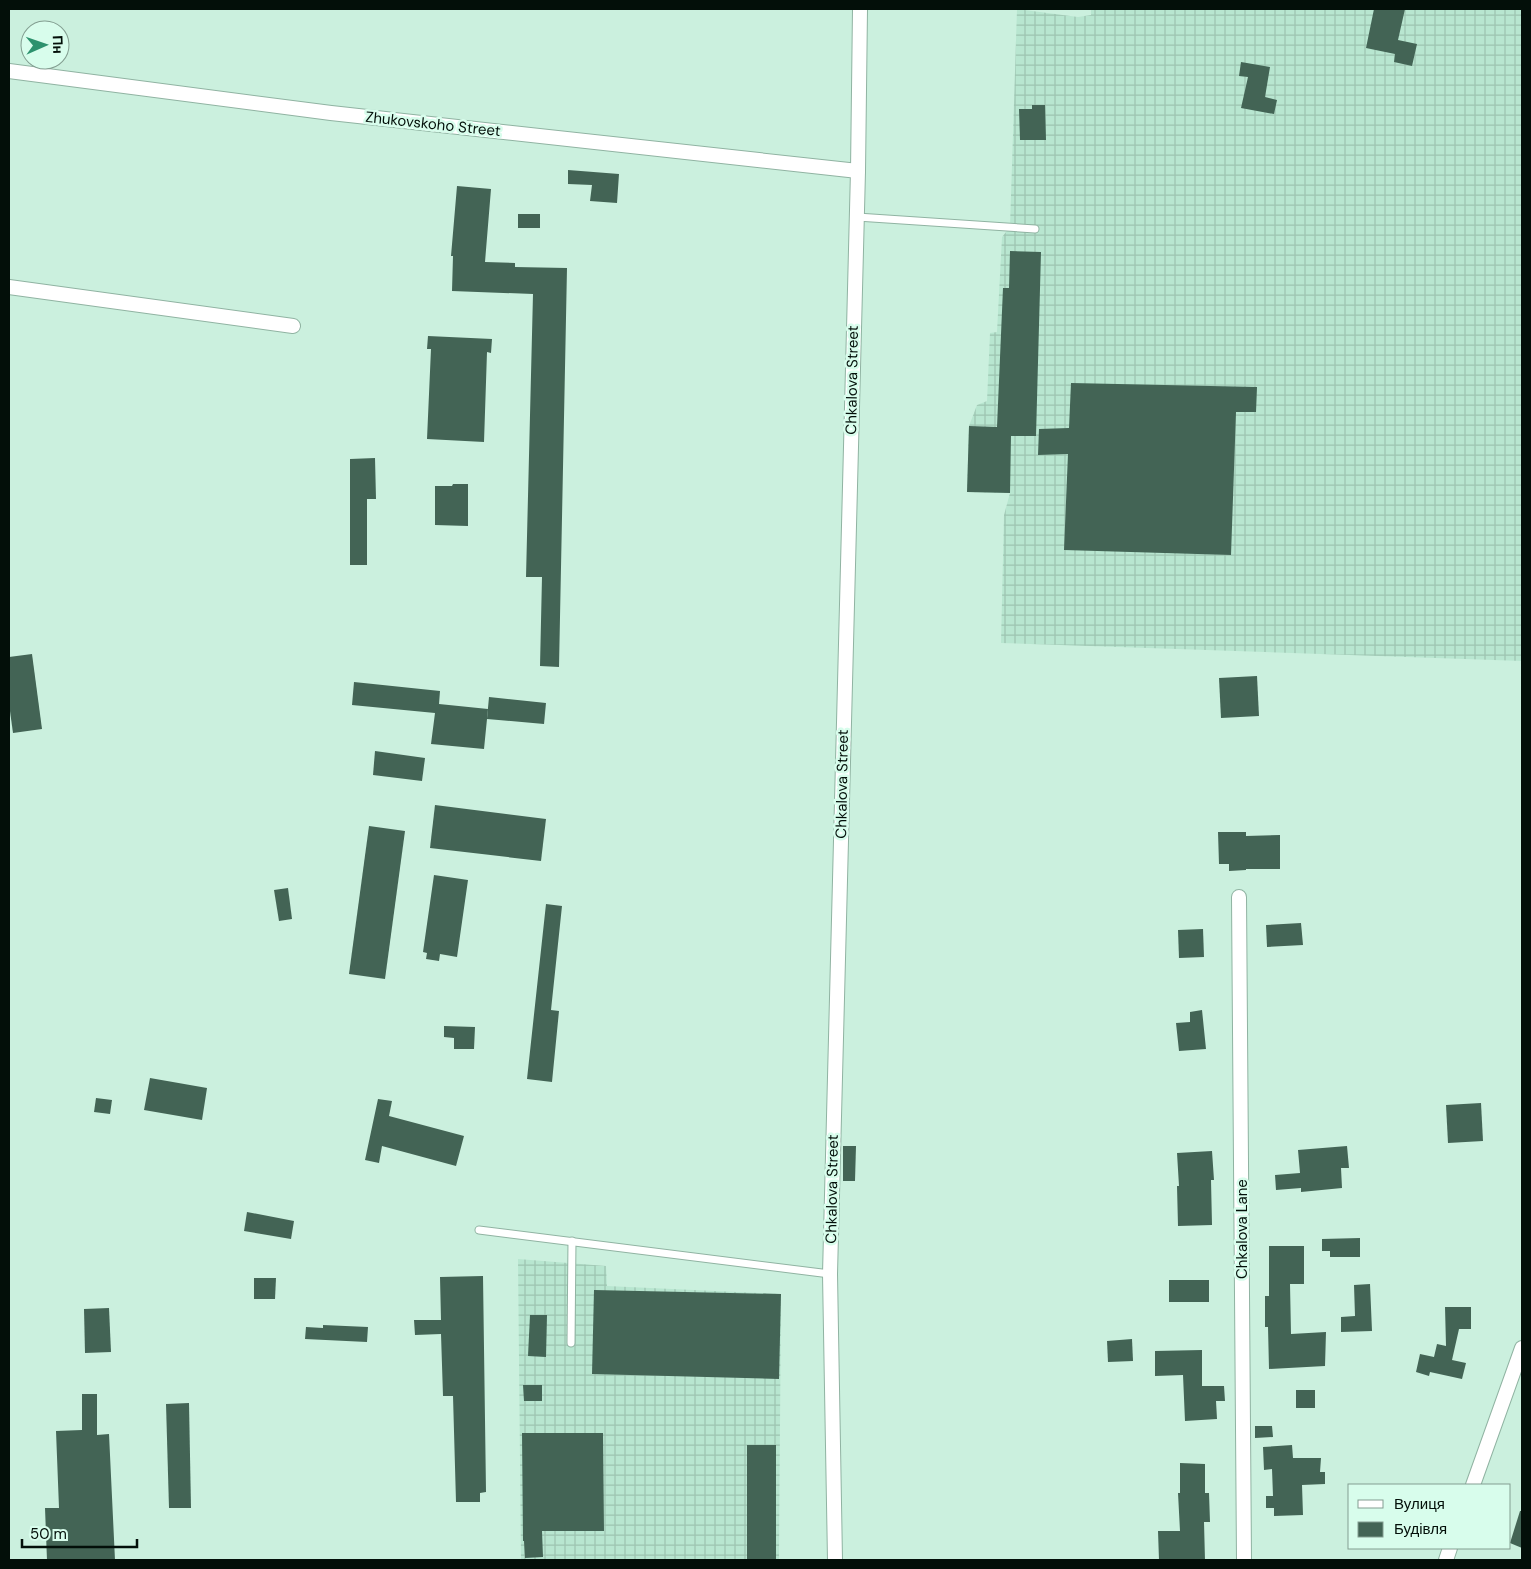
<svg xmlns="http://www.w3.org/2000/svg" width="1531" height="1569" viewBox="0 0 1531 1569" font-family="'DM Sans',sans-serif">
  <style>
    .industrial { fill: url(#industrial-grid) }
    .building { fill: #436455 }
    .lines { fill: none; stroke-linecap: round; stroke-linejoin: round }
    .lane-casing { stroke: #90b3a2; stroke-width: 9 }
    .street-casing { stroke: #90b3a2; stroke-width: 16 }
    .path { stroke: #7f9b8d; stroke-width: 2.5; stroke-dasharray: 2.5 4; stroke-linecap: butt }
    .lane { stroke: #fff; stroke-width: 7 }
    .street { stroke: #fff; stroke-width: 14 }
    .labels { text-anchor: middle; stroke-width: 5; stroke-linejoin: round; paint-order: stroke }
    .street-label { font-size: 15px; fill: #030f09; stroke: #d8fdec }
  </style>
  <defs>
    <pattern id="industrial-grid" width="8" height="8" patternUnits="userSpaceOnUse" patternTransform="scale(1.25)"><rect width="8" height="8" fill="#b8e6d0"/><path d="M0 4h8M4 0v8" fill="none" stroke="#9dc4b1"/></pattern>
  </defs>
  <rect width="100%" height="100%" fill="#cbf0de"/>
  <g class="industrial">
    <path d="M1017 9 1078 17 1091 15V9H1522V661L1001 643 1004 515 1010 493 967 492 969 426 977 405 987 401 990 333 997 332 1002 237 1010 227Z"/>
    <path d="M518 1259 606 1266 607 1286 781 1294 779 1560H521Z"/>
  </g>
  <g class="building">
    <path d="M1374 9H1405L1398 40 1417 44 1412 66 1394 62 1395 54 1366 48Z"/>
    <path d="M1241 62 1270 67 1265 97 1277 100 1274 114 1241 108 1248 77 1239 76Z"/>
    <path d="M1032 105H1045L1046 140H1020L1019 109H1032Z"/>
    <path d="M568 170 619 174 617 203 590 201 592 185 568 184Z"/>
    <path d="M457 186 491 189 485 262 515 263V267L567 268 559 667 540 666 542 577H526L533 294 452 291 453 256H451Z"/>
    <rect x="518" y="214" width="22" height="14"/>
    <path d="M1010 251 1041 252 1036 436H1011L1010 493 967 492 969 426 997 427 1003 288H1009Z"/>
    <path d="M428 336 492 339 491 353 487 352 484 442 427 439 431 349H427Z"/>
    <path d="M1071 383 1257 387 1256 412H1236L1231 555 1064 550 1068 454 1038 455 1039 429 1069 428Z"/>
    <path d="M375 458 376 499H367V565H350V459Z"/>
    <path d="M453 484H468V526L435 525V486H452Z"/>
    <path d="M32 654 42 729 13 733 9 704V657Z"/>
    <path d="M1257 676 1259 716 1221 718 1219 678Z"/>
    <path d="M354 682 440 691 439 704 488 709 484 749 431 744 435 713 352 705Z"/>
    <path d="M489 697 546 703 544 724 487 719Z"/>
    <path d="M375 751 425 758 422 781 373 775Z"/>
    <path d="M435 805 546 819 541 861 430 848Z"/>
    <path d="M369 826 405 831 385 979 349 974Z"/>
    <path d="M1218 832H1246V836L1280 835V869H1246V870L1229 871V864H1219Z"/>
    <path d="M434 875 468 880 457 957 440 954 439 961 426 959 427 953 423 952Z"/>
    <path d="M288 888 292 919 279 921 274 890Z"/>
    <path d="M546 904 562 906 551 1010 559 1011 552 1082 527 1079Z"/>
    <path d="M1301 923 1303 945 1267 947 1266 925Z"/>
    <path d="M1203 929 1204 957 1179 958 1178 930Z"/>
    <path d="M1202 1010 1206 1049 1179 1051 1176 1023 1190 1022V1012Z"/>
    <path d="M444 1026 475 1027 474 1049H454V1038L444 1037Z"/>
    <path d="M150 1078 207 1088 202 1120 144 1110Z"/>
    <path d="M96 1098 112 1100 110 1114 94 1112Z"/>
    <path d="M378 1099 392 1101 389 1116 464 1136 456 1166 382 1146 379 1163 365 1160Z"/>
    <path d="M1481 1103 1483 1141 1448 1143 1446 1105Z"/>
    <path d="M843 1146H856L855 1181H843Z"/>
    <path d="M1347 1146 1349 1168H1341L1342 1188 1301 1192V1188L1276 1190 1275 1175 1300 1173 1298 1150Z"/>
    <path d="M1212 1151 1214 1180H1211L1212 1225 1178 1226 1177 1186H1179L1177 1153Z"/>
    <path d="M247 1212 294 1221 291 1239 244 1231Z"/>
    <path d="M1360 1238V1257H1330V1251H1322V1239Z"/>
    <path d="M1269 1246H1304V1284H1290L1291 1334 1326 1332 1325 1366 1269 1369 1268 1327H1265V1296H1269Z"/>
    <path d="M483 1276 486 1492 480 1493V1502H456L453 1396H443L441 1334 415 1335 414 1320H441L440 1277Z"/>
    <path d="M254 1278H276L275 1299H254Z"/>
    <rect x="1169" y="1280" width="40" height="22"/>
    <path d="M1370 1284 1372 1331 1341 1332V1317L1355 1316 1354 1285Z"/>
    <path d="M594 1290 781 1294 779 1379 592 1374Z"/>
    <path d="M1445 1307H1471V1329H1459L1452 1360 1466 1363 1462 1379 1430 1372 1429 1376 1416 1372 1420 1354 1434 1357 1437 1344 1446 1346Z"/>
    <path d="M109 1308 111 1352 85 1353 84 1309Z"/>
    <path d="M530 1315H547L546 1357 528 1356Z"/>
    <path d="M323 1325 368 1327 367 1342 305 1339 306 1327 323 1328Z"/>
    <path d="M1132 1339 1133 1361 1108 1362 1107 1341Z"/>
    <path d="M1202 1350V1386H1224L1225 1401H1216L1217 1419 1185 1421 1183 1375 1155 1376V1351Z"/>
    <path d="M523 1385H542V1401H524Z"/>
    <rect x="1296" y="1390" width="19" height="18"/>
    <path d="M82 1394H97V1435L109 1434 115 1560H47L45 1508H59L56 1431 82 1430Z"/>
    <path d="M189 1403 191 1508H169L166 1404Z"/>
    <path d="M1255 1426H1272L1273 1437 1255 1438Z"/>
    <path d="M522 1433H603L604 1531H542L543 1557 525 1558 524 1541H523Z"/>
    <rect x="747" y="1445" width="29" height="115"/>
    <path d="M1292 1445 1293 1458H1321L1320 1472H1325V1484L1302 1485 1303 1515 1274 1516V1508H1266V1496H1273L1272 1469 1264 1470 1263 1447Z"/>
    <path d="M1180 1463 1205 1464V1493H1209L1210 1522H1204L1205 1560H1159L1158 1531H1180L1178 1493H1180Z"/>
    <path d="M1520 1511H1522V1548L1510 1543Z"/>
  </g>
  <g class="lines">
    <defs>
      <g id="lane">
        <path d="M857 217 1035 229"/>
        <path d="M479 1230 830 1274"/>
        <path d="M571 1343 572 1241"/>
      </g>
      <g id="street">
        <path d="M9 71 331 113 858 171"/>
        <path d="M9 287 293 326"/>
        <path d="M1239 897 1244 1560"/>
        <path d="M1473 1485 1522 1348"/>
        <path d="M835 1560 830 1274 858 171 860 9"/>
        <path d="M1446 1560 1450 1548"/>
      </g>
    </defs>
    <use href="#lane" class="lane-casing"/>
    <use href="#street" class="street-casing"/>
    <path class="path" d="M9 1559V1560"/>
    <use href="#lane" class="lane"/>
    <use href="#street" class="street"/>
  </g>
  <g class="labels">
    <g class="street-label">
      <text transform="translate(433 124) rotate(6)" y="5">Zhukovskoho Street</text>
      <text transform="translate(852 380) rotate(-89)" y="5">Chkalova Street</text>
      <text transform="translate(842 784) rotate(-89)" y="5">Chkalova Street</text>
      <text transform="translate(832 1189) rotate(-89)" y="5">Chkalova Street</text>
      <text transform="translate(1242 1229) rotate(-90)" y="5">Chkalova Lane</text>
    </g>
  </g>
  <rect width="1531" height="1569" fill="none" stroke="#030f09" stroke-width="20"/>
  <rect x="1348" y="1484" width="162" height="65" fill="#d8fdec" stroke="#839e91"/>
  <rect x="1358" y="1500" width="25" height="8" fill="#ffffff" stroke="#839e91"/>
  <text x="1394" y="1509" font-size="15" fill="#030f09">Вулиця</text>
  <rect x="1358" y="1522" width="25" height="15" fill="#436455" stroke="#839e91"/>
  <text x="1394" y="1534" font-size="15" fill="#030f09">Будівля</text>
  <g transform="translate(45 45) rotate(88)"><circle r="24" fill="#d8fdec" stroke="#839e91"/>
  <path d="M0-4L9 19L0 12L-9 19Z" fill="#2d926e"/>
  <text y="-8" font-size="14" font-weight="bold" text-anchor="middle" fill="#030f09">Пн</text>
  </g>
  <path d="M22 1539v8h115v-8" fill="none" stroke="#030f09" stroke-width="2.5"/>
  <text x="30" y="1539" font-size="15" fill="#030f09" stroke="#d8fdec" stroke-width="4" paint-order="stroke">50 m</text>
</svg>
